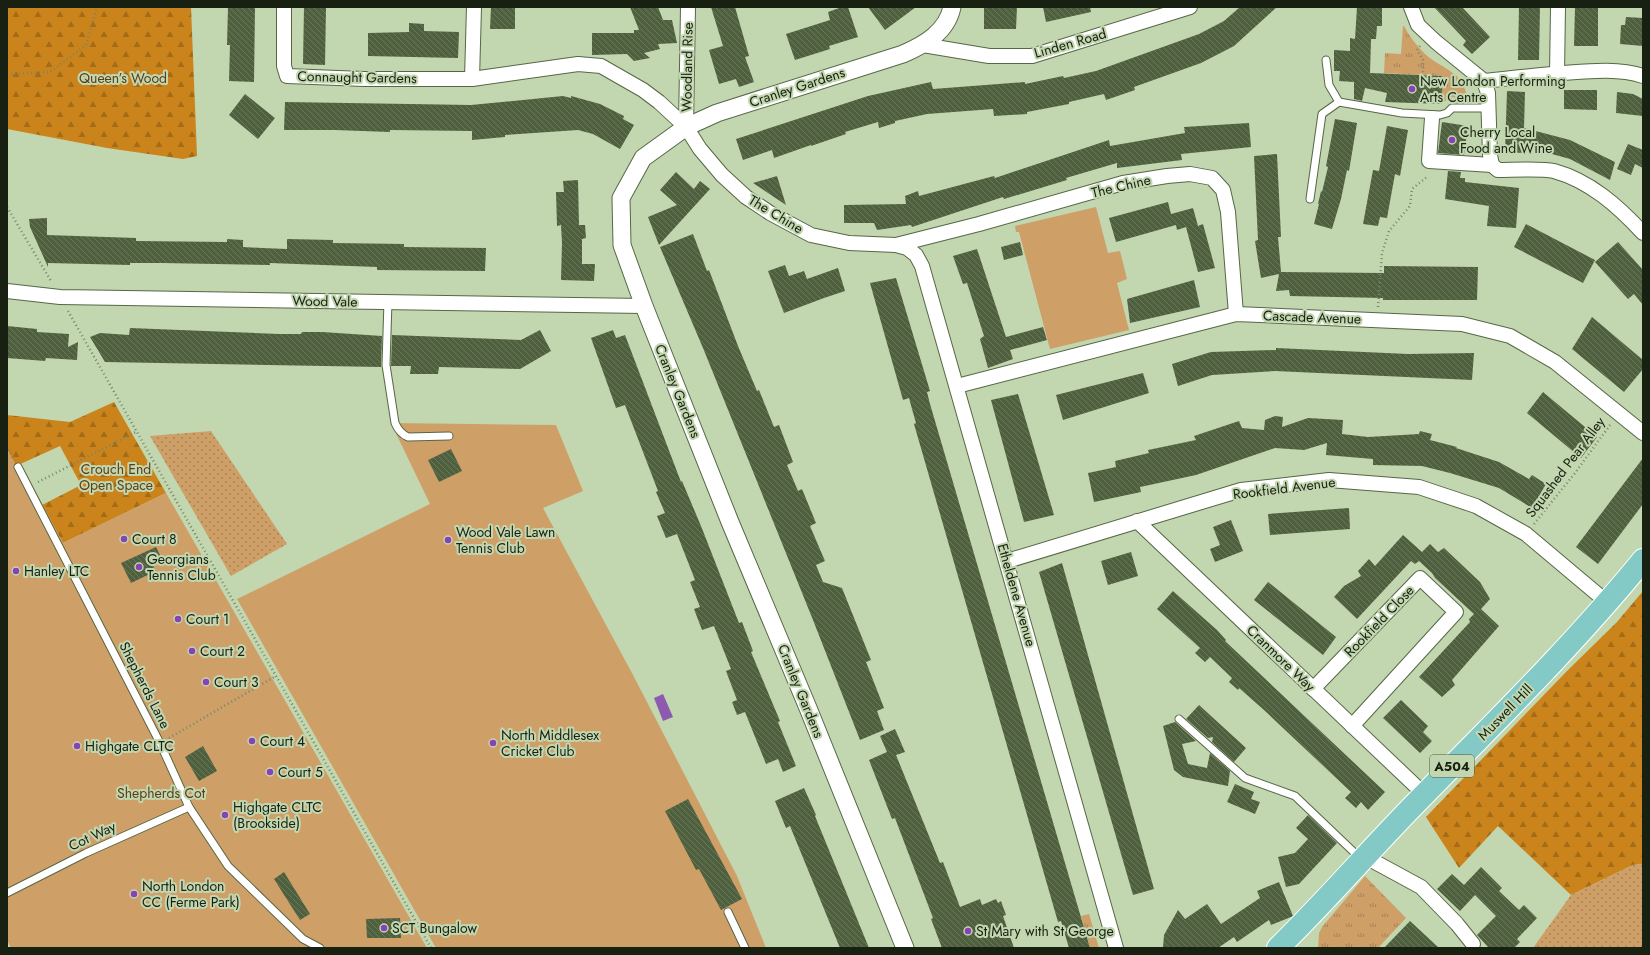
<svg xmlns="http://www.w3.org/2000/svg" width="1650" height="955" viewBox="0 0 1650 955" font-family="Jost,sans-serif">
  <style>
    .grass { fill: url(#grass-tufts) }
    .forest { fill: url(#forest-firs) }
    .park { fill: #cf9f68 }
    .garden { fill: url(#garden-dots) }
    .water { fill: #8d5ab0 }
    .building { fill: url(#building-back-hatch) }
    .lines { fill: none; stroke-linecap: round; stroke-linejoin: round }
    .service-casing { stroke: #566745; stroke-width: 9 }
    .minor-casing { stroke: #566745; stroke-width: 16 }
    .tertiary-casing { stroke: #566745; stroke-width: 19 }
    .primary-casing { stroke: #fff; stroke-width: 24 }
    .path { stroke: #77866a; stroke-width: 2.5; stroke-dasharray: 1 3; stroke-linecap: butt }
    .service { stroke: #fff; stroke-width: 7 }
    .minor { stroke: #fff; stroke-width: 14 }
    .tertiary { stroke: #fff; stroke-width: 17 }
    .primary { stroke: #83cac6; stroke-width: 22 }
    .poi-dot { fill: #8942b5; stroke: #c2d6b0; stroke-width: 1.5 }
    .labels { text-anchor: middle; stroke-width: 4; stroke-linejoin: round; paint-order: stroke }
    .shield { fill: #c2d6b0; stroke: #4b5741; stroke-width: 1 }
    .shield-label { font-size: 13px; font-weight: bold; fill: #182011 }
    .street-label { font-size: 14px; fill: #182011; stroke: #c2d6b0 }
    .park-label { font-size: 14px; fill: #5a3c16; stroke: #c2d6b0 }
    .poi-label { font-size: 14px; fill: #182011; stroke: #c2d6b0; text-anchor: start }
  </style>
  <defs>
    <pattern id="grass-tufts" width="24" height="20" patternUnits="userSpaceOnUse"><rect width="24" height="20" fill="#cf9f68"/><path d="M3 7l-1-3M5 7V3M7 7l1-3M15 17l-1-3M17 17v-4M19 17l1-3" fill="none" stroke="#a78154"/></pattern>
    <pattern id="forest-firs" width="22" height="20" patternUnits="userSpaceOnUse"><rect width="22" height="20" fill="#cb841c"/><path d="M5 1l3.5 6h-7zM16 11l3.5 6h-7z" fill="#a46c17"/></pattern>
    <pattern id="garden-dots" width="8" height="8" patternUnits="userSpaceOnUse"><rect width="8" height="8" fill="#cf9f68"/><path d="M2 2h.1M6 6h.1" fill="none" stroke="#a78154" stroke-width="1.8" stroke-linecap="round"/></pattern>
    <pattern id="building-back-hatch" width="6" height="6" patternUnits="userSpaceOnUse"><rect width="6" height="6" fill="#4f603e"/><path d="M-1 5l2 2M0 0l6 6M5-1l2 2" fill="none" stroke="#6a775c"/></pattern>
  </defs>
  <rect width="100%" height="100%" fill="#c2d6b0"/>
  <g class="grass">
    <path d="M1403 26H1404C1409 36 1416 45 1424 53 1443 71 1462 69 1468 99L1451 97 1441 104 1443 76 1384 73 1385 53 1401 54Z"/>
    <path d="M1365 876 1406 918 1378 948H1318L1319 933 1322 927Z"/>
    <path d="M1089 914 1099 948H1090L1081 916Z"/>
  </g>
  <g class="forest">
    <path d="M7 7H191L197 156 183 159 107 148 7 129Z"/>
    <path d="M114 402 166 493 63 543 42 505 81 485 60 446 16 466 7 449V415L70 422Z"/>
    <path d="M1643 591V864L1633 865 1571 895 1498 826 1459 868 1426 817 1567 671 1617 622Z"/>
  </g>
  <g class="park">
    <path d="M1096 207 1108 253 1120 251 1127 279 1117 283 1129 330 1050 349 1019 232H1016L1015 226Z"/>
    <path d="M391 423 556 425 583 491 543 508 633 675 737 876 766 948H436L237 599 430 504Z"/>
    <path d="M7 449 16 466 21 464 63 543 166 493 427 948H11L7 940Z"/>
  </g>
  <g class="garden">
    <path d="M211 431 287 544 231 576 150 436Z"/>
    <path d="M1643 864V948H1533L1571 895 1633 865Z"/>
  </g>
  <path class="water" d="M663 694 673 717 663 721 654 698Z"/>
  <g class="building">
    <path d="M228 7H255L254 82 229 81 230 45H227Z"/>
    <path d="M304 7H326L325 65 303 64Z"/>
    <path d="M491 7H515V29H490Z"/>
    <path d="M630 7H658L663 20H672L677 43 658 44 660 49 644 53 650 58 634 61 627 54 592 55V33H634V30H639Z"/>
    <path d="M711 7H735L749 56 745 57 754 82 739 87 736 79 719 84 709 50 723 46Z"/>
    <path d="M842 7H848L858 37 829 46 830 49 795 60 786 34 830 20 828 12Z"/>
    <path d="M868 7H916L885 30Z"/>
    <path d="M984 7H1017L1016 29H984Z"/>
    <path d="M1043 7H1090L1091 12 1046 22Z"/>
    <path d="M1240 7H1277L1234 46 1201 63 1134 87 1135 90 1106 100 1104 94 1069 102V104L1027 112V114L994 116 993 109 927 114 895 121V123L879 128 878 122 845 132 846 134 811 146V145L774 158 772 150 743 160 736 139 868 96 931 82 933 89 1025 82V84L1063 76 1064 78 1096 71 1199 34 1224 21Z"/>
    <path d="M1357 7H1382V26H1377L1376 39H1371L1370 73 1443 76 1441 104 1385 102 1387 93 1365 88 1362 101 1354 99V82L1339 81 1340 71H1334V50L1350 51V38L1355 39Z"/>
    <path d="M1434 7H1462L1490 37 1472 54 1463 45 1466 41Z"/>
    <path d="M1519 7H1540L1539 60H1518Z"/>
    <path d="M1575 7H1598V46H1574Z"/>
    <path d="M1626 17 1643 18V46L1620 44 1621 25H1625Z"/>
    <path d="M409 23 424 24V31L459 32 458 58 368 56V33L409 32Z"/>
    <path d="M1564 90H1597V110L1564 109Z"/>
    <path d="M1507 91 1525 92 1524 128 1570 140 1615 162 1610 180 1570 159 1523 146V153L1505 152Z"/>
    <path d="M1617 92 1633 94 1643 99V116L1616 113Z"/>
    <path d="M245 94 275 118 258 139 229 115Z"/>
    <path d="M563 96 571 98V96L600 104 624 116 623 119 634 125 620 149 593 134 578 130 505 135V137L472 140V131L390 130V132L335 130H284L285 102 471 105Z"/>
    <path d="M1335 119 1357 123 1349 171 1347 170 1341 199 1332 229 1314 224 1319 204H1318L1321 191 1322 192 1328 167 1326 166Z"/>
    <path d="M1442 122 1468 126 1464 155 1438 153Z"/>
    <path d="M1249 123 1251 147 1181 154 1182 160 1117 168V163L1066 178 1067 180 1004 199 1003 197 912 227 911 225 877 230 874 223H844V205L906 204 905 196 918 191 919 196 994 176 995 178 1109 140 1110 146 1185 133 1184 127Z"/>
    <path d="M1387 126 1408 130 1400 176 1395 174 1387 218 1380 217 1378 226 1363 224 1373 170 1379 171Z"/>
    <path d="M1628 144 1643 150V168L1635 164 1631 175 1617 169Z"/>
    <path d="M1277 154 1281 237H1278L1281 272 1384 273V266L1478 267 1477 300H1383V298L1290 296 1289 290 1276 291 1279 274 1261 278 1255 241 1258 240 1254 156Z"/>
    <path d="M1448 171 1461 172 1460 178H1465V182L1519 188 1516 228 1487 226 1489 206 1445 199Z"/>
    <path d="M676 172 694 189 700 181 710 189 659 245 648 217 677 205 660 190Z"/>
    <path d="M777 176 786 205 753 183Z"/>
    <path d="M578 180 579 225H585L586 238 582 239V264H595L594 281 561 280 562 243 561 225 557 226 556 192H564L563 181Z"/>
    <path d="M1168 202 1171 214 1193 208 1198 226 1203 224 1215 268 1198 272 1186 227 1177 230 1176 225 1116 242 1109 218Z"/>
    <path d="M47 218V235L136 238V241L227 242V239L243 240V247L262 248 287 249V239L333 240V243L404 244V247L486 248 485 271 377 270V267L270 263V265L162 263H130V265L48 263V267L30 227 29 219Z"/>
    <path d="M1526 224 1595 260 1583 283 1514 247Z"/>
    <path d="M693 234 707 271 709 270 738 346 757 391 759 390 774 427 779 425 793 462 787 465 798 491 802 489 816 523 810 526 825 561 816 565 823 582 842 588 871 660 866 662 884 708 877 711 884 730 860 740 813 620 703 348 660 247Z"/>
    <path d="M1020 242 1023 255 1004 260 1001 247Z"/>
    <path d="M1618 242 1643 270V305L1634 294 1628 299 1595 262Z"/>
    <path d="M977 249 1006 337 1043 327 1047 340 1010 350 1013 359 988 368 980 339 984 336 967 283 963 284 953 256Z"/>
    <path d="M785 265 789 276 804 271 807 279 838 268 845 291 824 298 784 313 768 271Z"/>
    <path d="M896 278 930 391 927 392 930 404 1090 948H1069L1061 921 1058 922 914 424 916 423 912 409 909 398 903 400 870 283Z"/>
    <path d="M1194 280 1200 307 1130 323 1127 299Z"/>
    <path d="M1592 317 1643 360V369L1624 392 1572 349Z"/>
    <path d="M7 326 37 329V332L69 334 68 347 78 342 77 360 46 358 45 361 7 358Z"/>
    <path d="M130 328 279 334H301L302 332H322L382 336 381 367 105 362 90 337 100 333 129 335Z"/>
    <path d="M540 330 551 351 520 369 439 367 438 374H410L411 366H391L392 335 521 340Z"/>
    <path d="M613 330 616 338 625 335 681 482 682 481 701 526 739 623 742 622 753 651 751 652 780 721 778 722 796 766 783 772 778 759 766 764 745 712 737 715 732 702 737 700 726 671 731 669 714 626 702 630 694 609 700 607 690 582 695 580 677 534 666 538 657 516 665 513 656 492 658 491 625 405 616 408 591 338Z"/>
    <path d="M1276 348 1408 354 1474 353 1472 380 1275 371 1212 375 1178 386 1172 364 1211 352 1276 350Z"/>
    <path d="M1143 373 1149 393 1063 420 1056 395Z"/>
    <path d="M1543 392 1597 437 1581 458 1527 413Z"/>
    <path d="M1018 394 1054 515 1024 522 991 400Z"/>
    <path d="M1275 416 1283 417 1282 427 1308 418 1343 420 1342 434 1368 437 1419 434 1420 431 1432 434 1430 440 1457 447 1456 448 1499 462 1529 479 1532 475 1546 484 1532 508 1499 488 1450 473 1422 466 1373 465V459L1326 455 1327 443 1304 450 1275 448 1196 475 1140 487 1141 492 1094 502 1088 473 1116 467 1115 461 1149 453 1148 450 1196 440 1194 436 1239 421 1242 428 1264 430 1265 420Z"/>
    <path d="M451 449 462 471 439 482 428 460Z"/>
    <path d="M1643 458V504L1598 564 1576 547Z"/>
    <path d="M1349 508 1350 529 1270 535 1268 514Z"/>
    <path d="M1231 520 1243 551 1215 562 1210 549 1220 545 1213 527Z"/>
    <path d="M1403 535 1422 552 1430 544 1438 552 1444 548 1480 582 1490 599 1481 609 1499 626 1452 680 1455 685 1442 697 1419 677 1470 622 1469 619 1474 614 1435 578 1432 573 1419 561 1415 564 1411 561 1357 619 1334 597 1344 586 1361 576 1358 571 1369 559 1375 566Z"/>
    <path d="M156 547 161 557 151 562 156 571 131 583 121 563Z"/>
    <path d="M1131 552 1138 576 1108 585 1101 561Z"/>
    <path d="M1062 563 1154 889 1133 895 1039 572Z"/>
    <path d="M1268 582 1336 637 1323 655 1254 600Z"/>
    <path d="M1173 591 1217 630 1226 640 1225 641 1385 792 1368 810 1361 802 1356 808 1345 798 1351 792 1264 710 1239 688 1238 690 1229 682 1232 678 1210 657 1205 662 1195 653 1200 648 1157 609Z"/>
    <path d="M1401 700 1428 726 1423 732 1432 741 1420 753 1383 718Z"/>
    <path d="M1199 705 1246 748 1234 762 1212 742 1213 737 1208 738 1186 719Z"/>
    <path d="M1175 722 1196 741 1182 744 1188 764 1207 768 1210 753 1230 771 1228 786 1183 777 1174 770 1163 726Z"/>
    <path d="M895 729 905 752 896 755 940 863 943 862 960 907 980 899 982 905 996 899 998 903 1001 901 1006 915 1003 916 1014 948H942L931 919 933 918 895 818 892 819 869 760 887 752 880 736Z"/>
    <path d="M203 746 217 771 199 781 185 757Z"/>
    <path d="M1235 784 1254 792 1251 799 1260 802 1255 814 1227 802Z"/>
    <path d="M804 788 816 815 815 816 869 948H840L790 826 786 828 775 801Z"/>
    <path d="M688 799 742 899 721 910 699 869 696 870 665 811Z"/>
    <path d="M1308 815 1337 843 1299 884 1286 887 1278 857 1295 853 1308 839 1296 828Z"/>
    <path d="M1481 867 1502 888 1499 891 1519 910 1524 905 1537 918 1517 939 1520 942 1514 948H1489L1477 935 1496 916 1475 895 1460 911 1437 889 1452 874 1464 885Z"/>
    <path d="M284 872 310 914 300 920 274 879Z"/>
    <path d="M1279 882 1293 916 1291 917 1271 925 1269 920 1237 942 1234 937 1218 948H1163L1164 935 1178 910 1185 919 1207 904 1221 924 1260 898 1257 891Z"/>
    <path d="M400 918 401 938H367L366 919Z"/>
    <path d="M1410 921 1439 948H1384Z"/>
  </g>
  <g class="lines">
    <defs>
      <g id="service">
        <path d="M1326 60 1329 85 1339 102"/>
        <path d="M1310 199 1322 114 1339 102 1402 113 1440 115 1447 113 1452 108H1489"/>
        <path d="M388 301 386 365 395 423C398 430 401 434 408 437L449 436"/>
        <path d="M18 467 160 743 189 807 228 866 303 939 320 948"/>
        <path d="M1179 719 1245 778 1295 796 1360 858"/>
        <path d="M7 893 86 853 189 807"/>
        <path d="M728 912 745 948"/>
      </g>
      <g id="minor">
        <path d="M284 7V66L287 76 364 79H472L578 64 601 66 643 90 659 102 686 127 700 149 722 175 746 197 770 213 811 235 849 243 896 245 907 248 916 255 922 266 1116 948"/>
        <path d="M1411 7 1418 25 1436 42 1484 81 1488 93 1490 155 1492 165 1498 170C1512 170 1541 168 1554 171 1590 181 1618 206 1643 233"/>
        <path d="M923 45 989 56H1032L1190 7"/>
        <path d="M1557 74 1558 7"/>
        <path d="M472 79 474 7"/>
        <path d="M1484 81C1511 78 1537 75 1564 73 1590 71 1618 68 1643 76"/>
        <path d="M1432 118 1429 161 1492 165"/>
        <path d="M686 127 688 7"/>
        <path d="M896 245 979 224 1123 183 1167 176 1190 174 1212 178 1223 190 1228 212 1236 314"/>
        <path d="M7 291 60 297 644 306"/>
        <path d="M957 386 1236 314 1462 324 1510 336 1555 362 1643 433"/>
        <path d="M1137 521 1424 794"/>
        <path d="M1007 561 1241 490 1329 480 1419 487 1476 506 1526 534 1608 603"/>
        <path d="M1313 689 1420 578 1456 612 1352 726"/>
        <path d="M1364 856 1421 887 1457 924 1473 944"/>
      </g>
      <path id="tertiary" d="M905 948 808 708 730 522 644 306 622 245 621 198 643 158 686 127 717 113 903 54C924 45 947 32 952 7"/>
      <path id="primary" d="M1278 948C1325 902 1368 852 1414 805 1492 725 1572 647 1643 560"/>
    </defs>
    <use href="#service" class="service-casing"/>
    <use href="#minor" class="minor-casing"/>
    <use href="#tertiary" class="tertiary-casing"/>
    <use href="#primary" class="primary-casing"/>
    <g class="path">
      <path d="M1420 46 1417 50 1423 60V75"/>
      <path d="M7 74 50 72 86 45 97 7"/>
      <path d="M7 207 51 281"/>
      <path d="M1378 307 1382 253 1389 231 1410 206 1412 189 1428 176"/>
      <path d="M68 311 431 948"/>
      <path d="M7 446 13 458"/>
      <path d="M38 482 136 432"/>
      <path d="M1534 524 1575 473 1610 425"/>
      <path d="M169 738 276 676"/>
    </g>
    <use href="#service" class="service"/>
    <use href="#minor" class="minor"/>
    <use href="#tertiary" class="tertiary"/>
    <use href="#primary" class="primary"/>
  </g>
  <g class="poi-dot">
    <circle cx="1412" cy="89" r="4"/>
    <circle cx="1452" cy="140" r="4"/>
    <circle cx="124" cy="539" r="4"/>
    <circle cx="448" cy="540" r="4"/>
    <circle cx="139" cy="567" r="4"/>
    <circle cx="16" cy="571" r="4"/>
    <circle cx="178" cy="619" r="4"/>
    <circle cx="192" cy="651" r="4"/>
    <circle cx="206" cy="682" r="4"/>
    <circle cx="252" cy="741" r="4"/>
    <circle cx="493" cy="743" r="4"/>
    <circle cx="77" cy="746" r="4"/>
    <circle cx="270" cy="772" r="4"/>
    <circle cx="225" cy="815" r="4"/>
    <circle cx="134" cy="894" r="4"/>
    <circle cx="384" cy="928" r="4"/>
    <circle cx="968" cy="931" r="4"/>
  </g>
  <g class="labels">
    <rect class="shield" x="1430" y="755" width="44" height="22" rx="3"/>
    <g class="shield-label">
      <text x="1452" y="771">A504</text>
    </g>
    <g class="street-label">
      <text transform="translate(1070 43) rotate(-16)" y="5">Linden Road</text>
      <text transform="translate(687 67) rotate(-89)" y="5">Woodland Rise</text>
      <text transform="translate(357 77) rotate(1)" y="5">Connaught Gardens</text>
      <text transform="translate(797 87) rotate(-18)" y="5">Cranley Gardens</text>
      <text transform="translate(1121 186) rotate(-13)" y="5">The Chine</text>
      <text transform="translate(776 214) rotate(31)" y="5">The Chine</text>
      <text transform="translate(325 301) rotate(1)" y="5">Wood Vale</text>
      <text transform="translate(1312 317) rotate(2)" y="5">Cascade Avenue</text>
      <text transform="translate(678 391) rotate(68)" y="5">Cranley Gardens</text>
      <text transform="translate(1565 467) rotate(-53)" y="5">Squashed Pear Alley</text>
      <text transform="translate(1284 488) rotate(-7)" y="5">Rookfield Avenue</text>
      <text transform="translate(1017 595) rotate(74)" y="5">Etheldene Avenue</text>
      <text transform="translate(1379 621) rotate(-46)" y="5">Rookfield Close</text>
      <text transform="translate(1281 658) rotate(44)" y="5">Cranmore Way</text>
      <text transform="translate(145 685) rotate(63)" y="5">Shepherds Lane</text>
      <text transform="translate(801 691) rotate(68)" y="5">Cranley Gardens</text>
      <text transform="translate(1505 712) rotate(-46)" y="5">Muswell Hill</text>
      <text transform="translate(92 836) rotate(-25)" y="5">Cot Way</text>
    </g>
    <g class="park-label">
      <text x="123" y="83">Queen’s Wood</text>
      <text x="116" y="474">Crouch End<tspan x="116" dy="16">Open Space</tspan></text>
      <text x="161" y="798">Shepherds Cot</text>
    </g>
    <g class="poi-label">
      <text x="1420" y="86">New London Performing<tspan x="1420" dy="16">Arts Centre</tspan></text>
      <text x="1460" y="137">Cherry Local<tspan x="1460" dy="16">Food and Wine</tspan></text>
      <text x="456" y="537">Wood Vale Lawn<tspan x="456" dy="16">Tennis Club</tspan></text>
      <text x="132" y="544">Court 8</text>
      <text x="147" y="564">Georgians<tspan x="147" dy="16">Tennis Club</tspan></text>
      <text x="24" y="576">Hanley LTC</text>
      <text x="186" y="624">Court 1</text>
      <text x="200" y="656">Court 2</text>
      <text x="214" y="687">Court 3</text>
      <text x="501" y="740">North Middlesex<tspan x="501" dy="16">Cricket Club</tspan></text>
      <text x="260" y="746">Court 4</text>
      <text x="85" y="751">Highgate CLTC</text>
      <text x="278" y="777">Court 5</text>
      <text x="233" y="812">Highgate CLTC<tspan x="233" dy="16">(Brookside)</tspan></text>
      <text x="142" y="891">North London<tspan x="142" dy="16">CC (Ferme Park)</tspan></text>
      <text x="392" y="933">SCT Bungalow</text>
      <text x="976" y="936">St Mary with St George</text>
    </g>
  </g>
  <rect width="1650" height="955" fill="none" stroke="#182011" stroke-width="16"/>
</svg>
